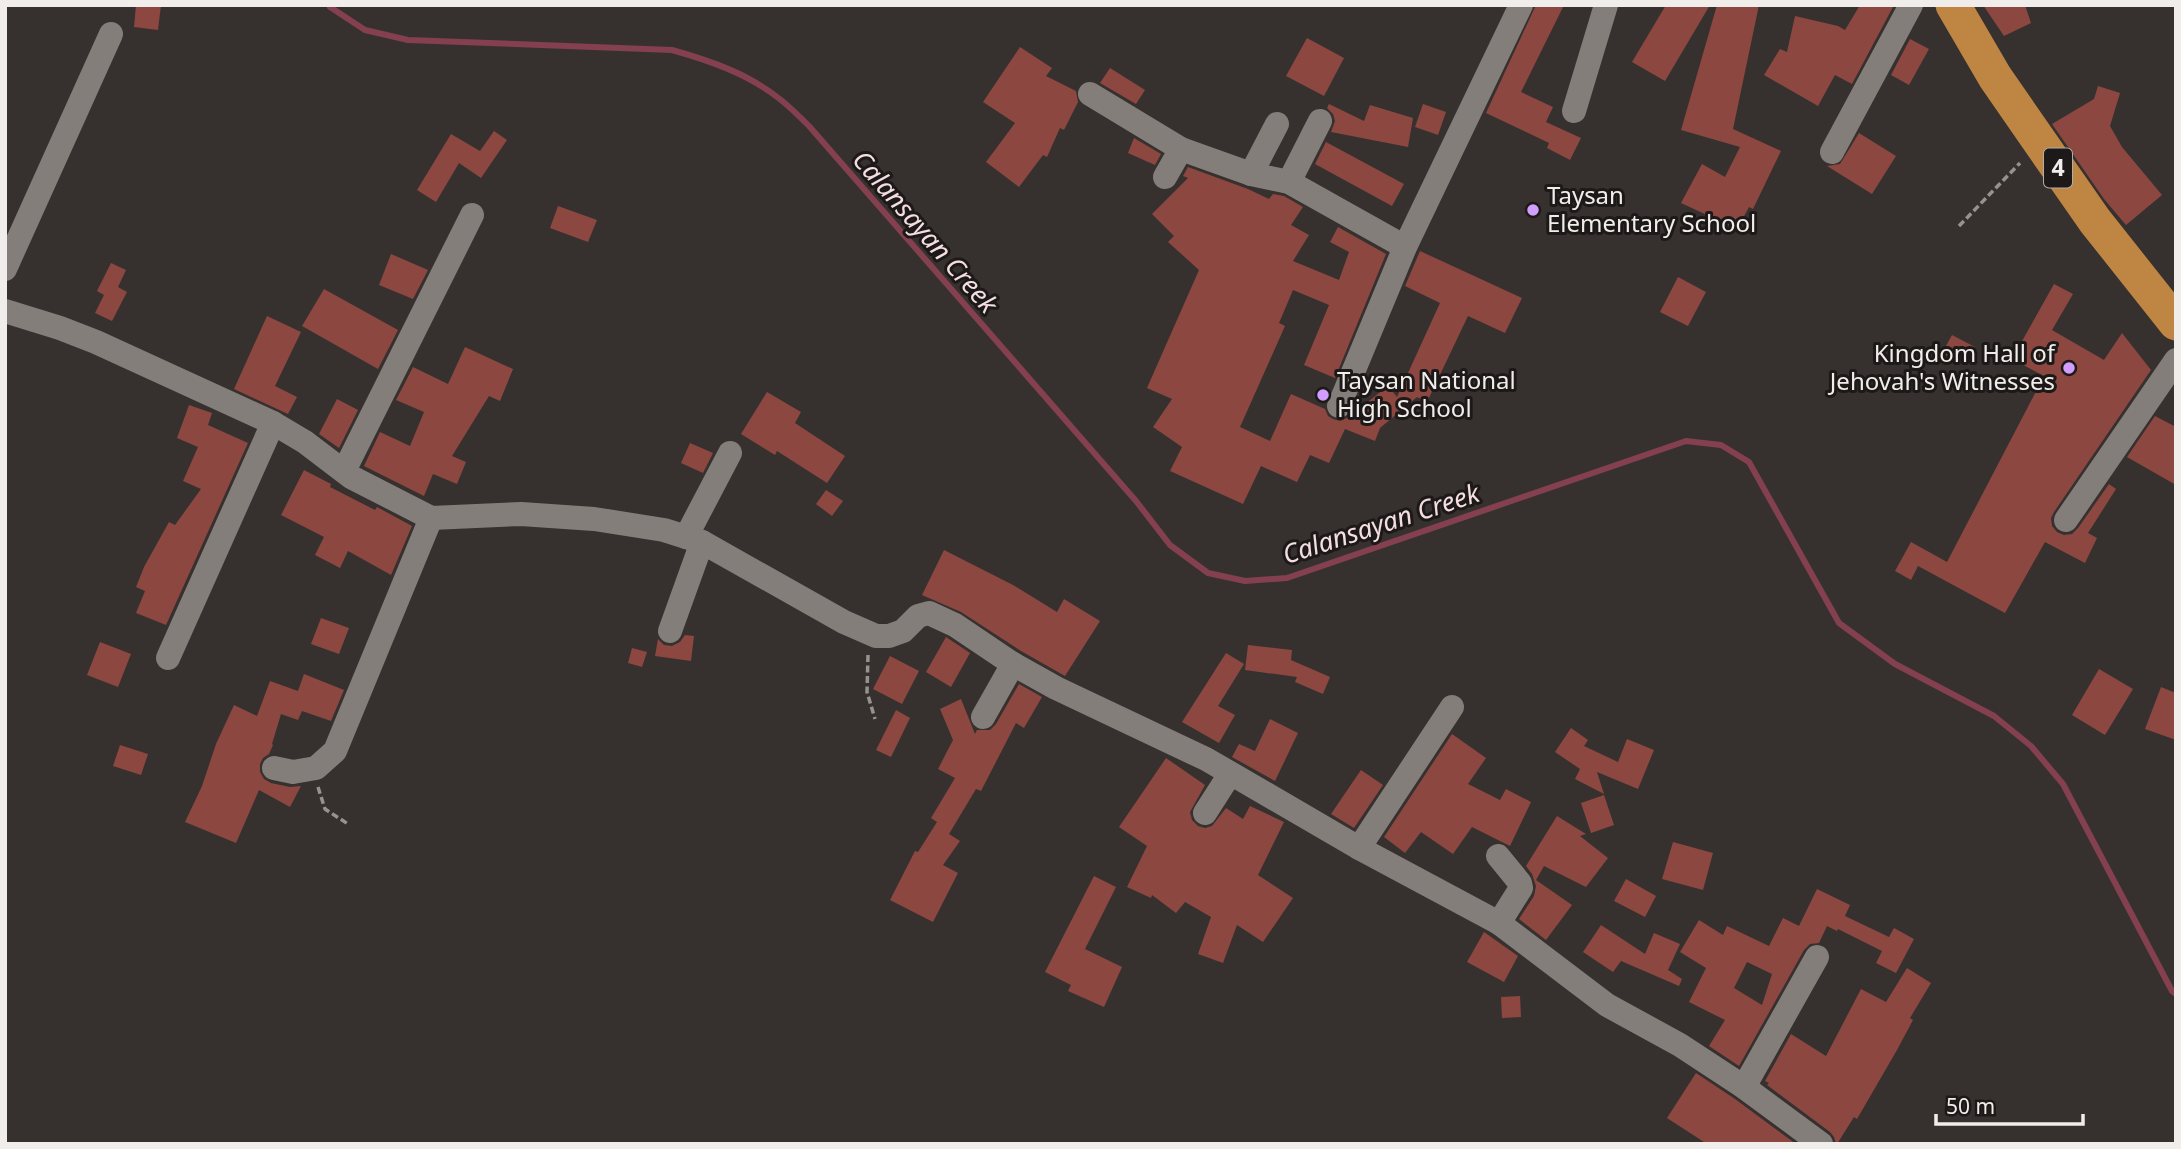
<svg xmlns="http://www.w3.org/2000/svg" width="2181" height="1149" viewBox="0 0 2181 1149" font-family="'Noto Sans',sans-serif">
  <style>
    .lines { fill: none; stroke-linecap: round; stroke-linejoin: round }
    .stream { stroke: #84404f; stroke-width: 6 }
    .building { fill: #8c4740; fill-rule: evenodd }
    .path { stroke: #969290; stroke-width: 3.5; stroke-dasharray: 7 3.5; stroke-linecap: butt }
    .minor { stroke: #847e7b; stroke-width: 24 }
    .highway { stroke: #bf8542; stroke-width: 35 }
    .poi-dot { fill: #d19dfe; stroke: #1c1918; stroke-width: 2.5 }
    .labels { text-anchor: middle; stroke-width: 6; stroke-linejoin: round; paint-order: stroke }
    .shield { fill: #1c1918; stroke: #b0adac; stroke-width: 2 }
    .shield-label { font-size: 23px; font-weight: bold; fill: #f0edeb }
    .poi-label { font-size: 24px; fill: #f0edeb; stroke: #1c1918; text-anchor: start }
    .water-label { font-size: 26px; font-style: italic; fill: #f4dee1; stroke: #1c1918 }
  </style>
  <rect width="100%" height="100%" fill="#36312f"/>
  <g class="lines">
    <path class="stream" d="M330 7 365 30 408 40 672 50C711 61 749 74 781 100 791 108 800 117 809 126L1136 501 1170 545 1208 573 1245 581 1287 578 1686 441 1721 445 1749 462 1839 623 1895 664 1994 716 2031 746 2063 784 2172 991 2176 994"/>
  </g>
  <g class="building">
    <path d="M136 5H161L158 30 134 27Z"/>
    <path d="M1536 5H1564L1521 92 1553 107 1546 122 1581 138 1570 160 1547 148 1549 143 1486 113Z"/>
    <path d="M1666 5H1710L1665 81 1632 62Z"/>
    <path d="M1717 5H1759L1733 129 1781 151 1753 209 1749 207 1737 229 1681 203 1702 164 1725 177 1740 147 1681 130Z"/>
    <path d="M1860 5H1894L1852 84 1835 75 1818 106 1764 75 1780 49 1787 52 1795 16 1838 26 1845 30Z"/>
    <path d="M1983 5H2025L2031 23 2004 36Z"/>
    <path d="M1307 38 1344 58 1324 96 1286 76Z"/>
    <path d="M1910 39 1929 49 1909 85 1891 75Z"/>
    <path d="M1020 47 1052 68 1046 76 1076 91 1078 102 1064 130 1060 128 1047 157 1043 155 1019 187 986 162 1015 123 983 102Z"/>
    <path d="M1110 68 1145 90 1136 104 1100 83Z"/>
    <path d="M2098 86 2120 93 2110 126 2122 147 2162 195 2126 225 2104 199 2052 124 2094 99Z"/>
    <path d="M1329 104 1364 121 1370 105 1413 118 1408 147 1331 132 1335 121 1333 114 1327 108Z"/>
    <path d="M1423 104 1446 112 1438 135 1415 127Z"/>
    <path d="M494 131 507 140 481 178 459 163 436 202 417 190 451 134 480 151Z"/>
    <path d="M1859 133 1896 156 1872 194 1827 166 1840 164Z"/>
    <path d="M1134 138 1161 154 1155 165 1128 153Z"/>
    <path d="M1326 142 1404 184 1392 206 1315 164Z"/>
    <path d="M1188 167 1248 189 1269 199 1273 194 1284 196 1303 207 1291 225 1309 235 1293 261 1339 280 1349 252 1330 242 1338 227 1386 254 1335 378 1304 365 1329 305 1293 290 1279 323 1285 326 1240 427 1270 441 1291 394 1325 409 1328 416 1333 419 1340 421 1347 418 1388 386 1397 397 1440 303 1405 286 1420 251 1522 298 1505 333 1468 316 1427 402 1417 397 1380 428 1375 441 1345 429 1329 463 1310 455 1297 482 1261 466 1243 504 1170 471 1182 447 1153 427 1172 399 1147 388 1199 270 1168 242 1174 236 1152 214 1188 178 1183 176Z"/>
    <path d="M558 206 597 220 588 242 550 228Z"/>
    <path d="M391 254 428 270 413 299 379 285Z"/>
    <path d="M111 263 126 270 118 287 127 292 112 321 95 313 104 295 97 291Z"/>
    <path d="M1678 277 1706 292 1688 326 1660 312Z"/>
    <path d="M2054 284 2073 294 2052 330 2104 360 2122 333 2151 370 2054 512 2051 518 2052 526 2057 532 2064 535 2072 534 2078 528 2109 484 2116 489 2088 533 2097 538 2085 563 2045 542 2005 613 1918 566 1911 580 1895 571 1911 542 1947 562 2044 376 2012 359Z"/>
    <path d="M324 289 398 330 378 369 302 326Z"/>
    <path d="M267 316 301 332 275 386 297 397 288 414 234 389Z"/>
    <path d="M1952 335 1975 347 1965 365 1942 353Z"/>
    <path d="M465 347 513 369 500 401 489 396 452 456 466 462 457 484 433 474 424 496 364 466 380 432 410 446 424 412 396 400 413 367 448 384Z"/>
    <path d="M767 392 801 412 795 423 845 456 827 483 777 451 775 455 741 434Z"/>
    <path d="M337 399 358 410 339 448 319 434Z"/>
    <path d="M189 405 212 413 208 425 248 443 166 625 136 613 145 591 136 587 144 567 169 522 175 525 201 489 183 481 198 447 177 438Z"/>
    <path d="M2155 416 2176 427V485L2127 457Z"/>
    <path d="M690 443 713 453 703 473 681 463Z"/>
    <path d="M304 470 331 484 330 487 375 510 377 507 412 526 391 575 348 551 340 568 315 555 324 537 281 515Z"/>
    <path d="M826 490 843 501 832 516 816 504Z"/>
    <path d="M944 550 1013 585 1057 612 1064 599 1100 621 1065 676 1021 651 961 612 922 595Z"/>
    <path d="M321 618 349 628 339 654 311 644Z"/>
    <path d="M685 635 694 636 691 661 655 656 658 639 664 645 672 646 680 642Z"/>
    <path d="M946 637 970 653 951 687 926 672Z"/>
    <path d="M100 642 131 654 118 687 87 675Z"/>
    <path d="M1248 645 1292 650 1291 660 1330 677 1323 694 1295 682 1297 677 1245 670Z"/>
    <path d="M632 648 647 652 642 667 628 663Z"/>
    <path d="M1226 653 1244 664 1218 706 1235 715 1219 743 1182 722Z"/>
    <path d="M890 656 919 671 902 704 873 689Z"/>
    <path d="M2099 669 2133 689 2105 735 2072 715Z"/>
    <path d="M304 674 344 690 331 721 302 711 298 720 281 714 272 744 273 745 269 754 263 758 260 764V772L264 779 271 783 290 787 301 786 290 807 259 790 236 843 185 822 202 786 216 744 234 705 257 716 270 681 298 691Z"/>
    <path d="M1019 684 1042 697 1024 728 1016 723 981 791 976 789 949 834 960 841 943 865 958 873 933 922 890 900 915 851 918 852 937 822 931 818 955 778 938 769 953 740 940 709 961 699 975 734 977 730H990L996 724Z"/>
    <path d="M2161 687 2176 693V740L2145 729Z"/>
    <path d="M896 710 910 718 891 757 876 750Z"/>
    <path d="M1270 719 1298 733 1275 781 1232 757 1239 744 1255 751Z"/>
    <path d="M1571 728 1588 740 1584 746 1618 762 1627 739 1654 750 1638 789 1597 772 1604 794 1575 779 1580 769 1555 752Z"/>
    <path d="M1452 734 1486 758 1468 784 1500 800 1506 789 1531 802 1510 846 1472 827 1453 854 1421 832 1405 853 1384 837Z"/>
    <path d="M120 745 148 754 141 775 113 766Z"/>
    <path d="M1166 758 1205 785 1190 812 1192 820 1198 826 1205 828 1212 826 1226 808 1243 819 1250 806 1284 822 1258 875 1293 898 1263 942 1237 925 1223 963 1198 954 1211 917 1185 902 1176 913 1152 895 1151 898 1127 887 1147 846 1119 827Z"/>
    <path d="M1361 770 1383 785 1354 828 1331 814Z"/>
    <path d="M1604 795 1614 825 1591 833 1581 803Z"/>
    <path d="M1557 816 1586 834 1580 836 1608 858 1586 887 1544 866 1536 880 1572 905 1546 940 1519 919 1534 896 1536 886 1532 874 1526 866Z"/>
    <path d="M1673 842 1713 853 1703 890 1662 879Z"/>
    <path d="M1094 876 1116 887 1085 949 1122 967 1104 1007 1068 991 1071 985 1045 972Z"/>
    <path d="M1626 879 1656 896 1645 917 1614 901Z"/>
    <path d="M1817 889 1850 905 1845 916 1889 937 1894 928 1914 939 1896 973 1876 963 1882 951 1838 929 1837 931 1827 926 1819 943 1810 944 1804 950 1739 1066 1709 1046 1725 1020 1689 1002 1706 968 1680 952 1699 920 1723 935 1727 926 1769 946 1783 918 1799 926ZM1747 962 1772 974 1762 1005 1734 988Z"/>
    <path d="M1601 925 1645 954 1654 933 1680 944 1668 970 1682 979 1679 986 1621 961 1613 972 1583 952Z"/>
    <path d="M1484 932 1518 956 1504 982 1467 962Z"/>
    <path d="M1907 968 1931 983 1910 1018 1913 1020 1897 1050 1857 1119 1854 1117 1837 1144H1836L1834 1137 1830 1132 1767 1085 1769 1083 1765 1081 1791 1034 1826 1056 1861 989 1886 1002Z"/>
    <path d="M1520 996 1521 1017 1502 1018 1501 997Z"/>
    <path d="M1696 1073 1735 1099 1796 1144H1707L1667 1118Z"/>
  </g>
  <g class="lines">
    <g class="path">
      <path d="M1959 226 2020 163"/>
      <path d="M868 655 867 692 875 719"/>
      <path d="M318 787 325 809 348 824"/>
    </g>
    <g class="minor">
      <path d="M1090 94 1181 149 1251 174 1289 182 1405 247"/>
      <path d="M1574 111 1606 5"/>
      <path d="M1832 152 1911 5"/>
      <path d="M1251 174 1277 124"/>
      <path d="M1165 177 1181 149"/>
      <path d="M1289 182 1320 121"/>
      <path d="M5 269 111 34"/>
      <path d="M5 311 60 328 96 342 273 423 305 442 351 477 431 518 521 514 594 519 664 530 702 542 844 622 876 636H889L903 631 918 616 929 613 955 625 1013 664 1056 688 1206 759 1359 848 1499 923 1607 1005 1680 1045 1744 1087 1821 1144"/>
      <path d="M1339 406 1405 247 1521 5"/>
      <path d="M344 471 472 215"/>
      <path d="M2066 520 2176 360"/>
      <path d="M686 537 730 453"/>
      <path d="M670 631 702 542"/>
      <path d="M168 658 273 423"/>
      <path d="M983 717 1013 664"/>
      <path d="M274 768 293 772 316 768 335 751 431 518"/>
      <path d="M1205 813 1230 774"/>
      <path d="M1359 848 1452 707"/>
      <path d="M1498 856 1520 883 1521 888 1499 923"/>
      <path d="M1744 1087 1817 957"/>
    </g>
    <path class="highway" d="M1953 5 1995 77 2040 142 2095 221 2176 323"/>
  </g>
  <g class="poi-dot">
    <circle cx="1533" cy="210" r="7"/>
    <circle cx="2069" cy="368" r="7"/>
    <circle cx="1323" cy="395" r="7"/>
  </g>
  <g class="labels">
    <rect class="shield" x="2044" y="148.5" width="28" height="39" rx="5"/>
    <g class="shield-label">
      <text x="2058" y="176">4</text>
    </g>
    <g class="poi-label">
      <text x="1547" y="204">Taysan<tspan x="1547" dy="28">Elementary School</tspan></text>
      <text x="2055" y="362" text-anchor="end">Kingdom Hall of<tspan x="2055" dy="28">Jehovah's Witnesses</tspan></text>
      <text x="1337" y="389">Taysan National<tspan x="1337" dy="28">High School</tspan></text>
    </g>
    <g class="water-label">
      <text transform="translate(925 232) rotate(49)" y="9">Calansayan Creek</text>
      <text transform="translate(1381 524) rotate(-18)" y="9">Calansayan Creek</text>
    </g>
  </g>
  <rect width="2181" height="1149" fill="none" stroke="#f0edeb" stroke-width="14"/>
  <path d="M1936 1114v10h147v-10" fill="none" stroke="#f0edeb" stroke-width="3.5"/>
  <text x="1946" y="1114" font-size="21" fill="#f0edeb" stroke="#1c1918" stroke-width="5" paint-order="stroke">50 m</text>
</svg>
